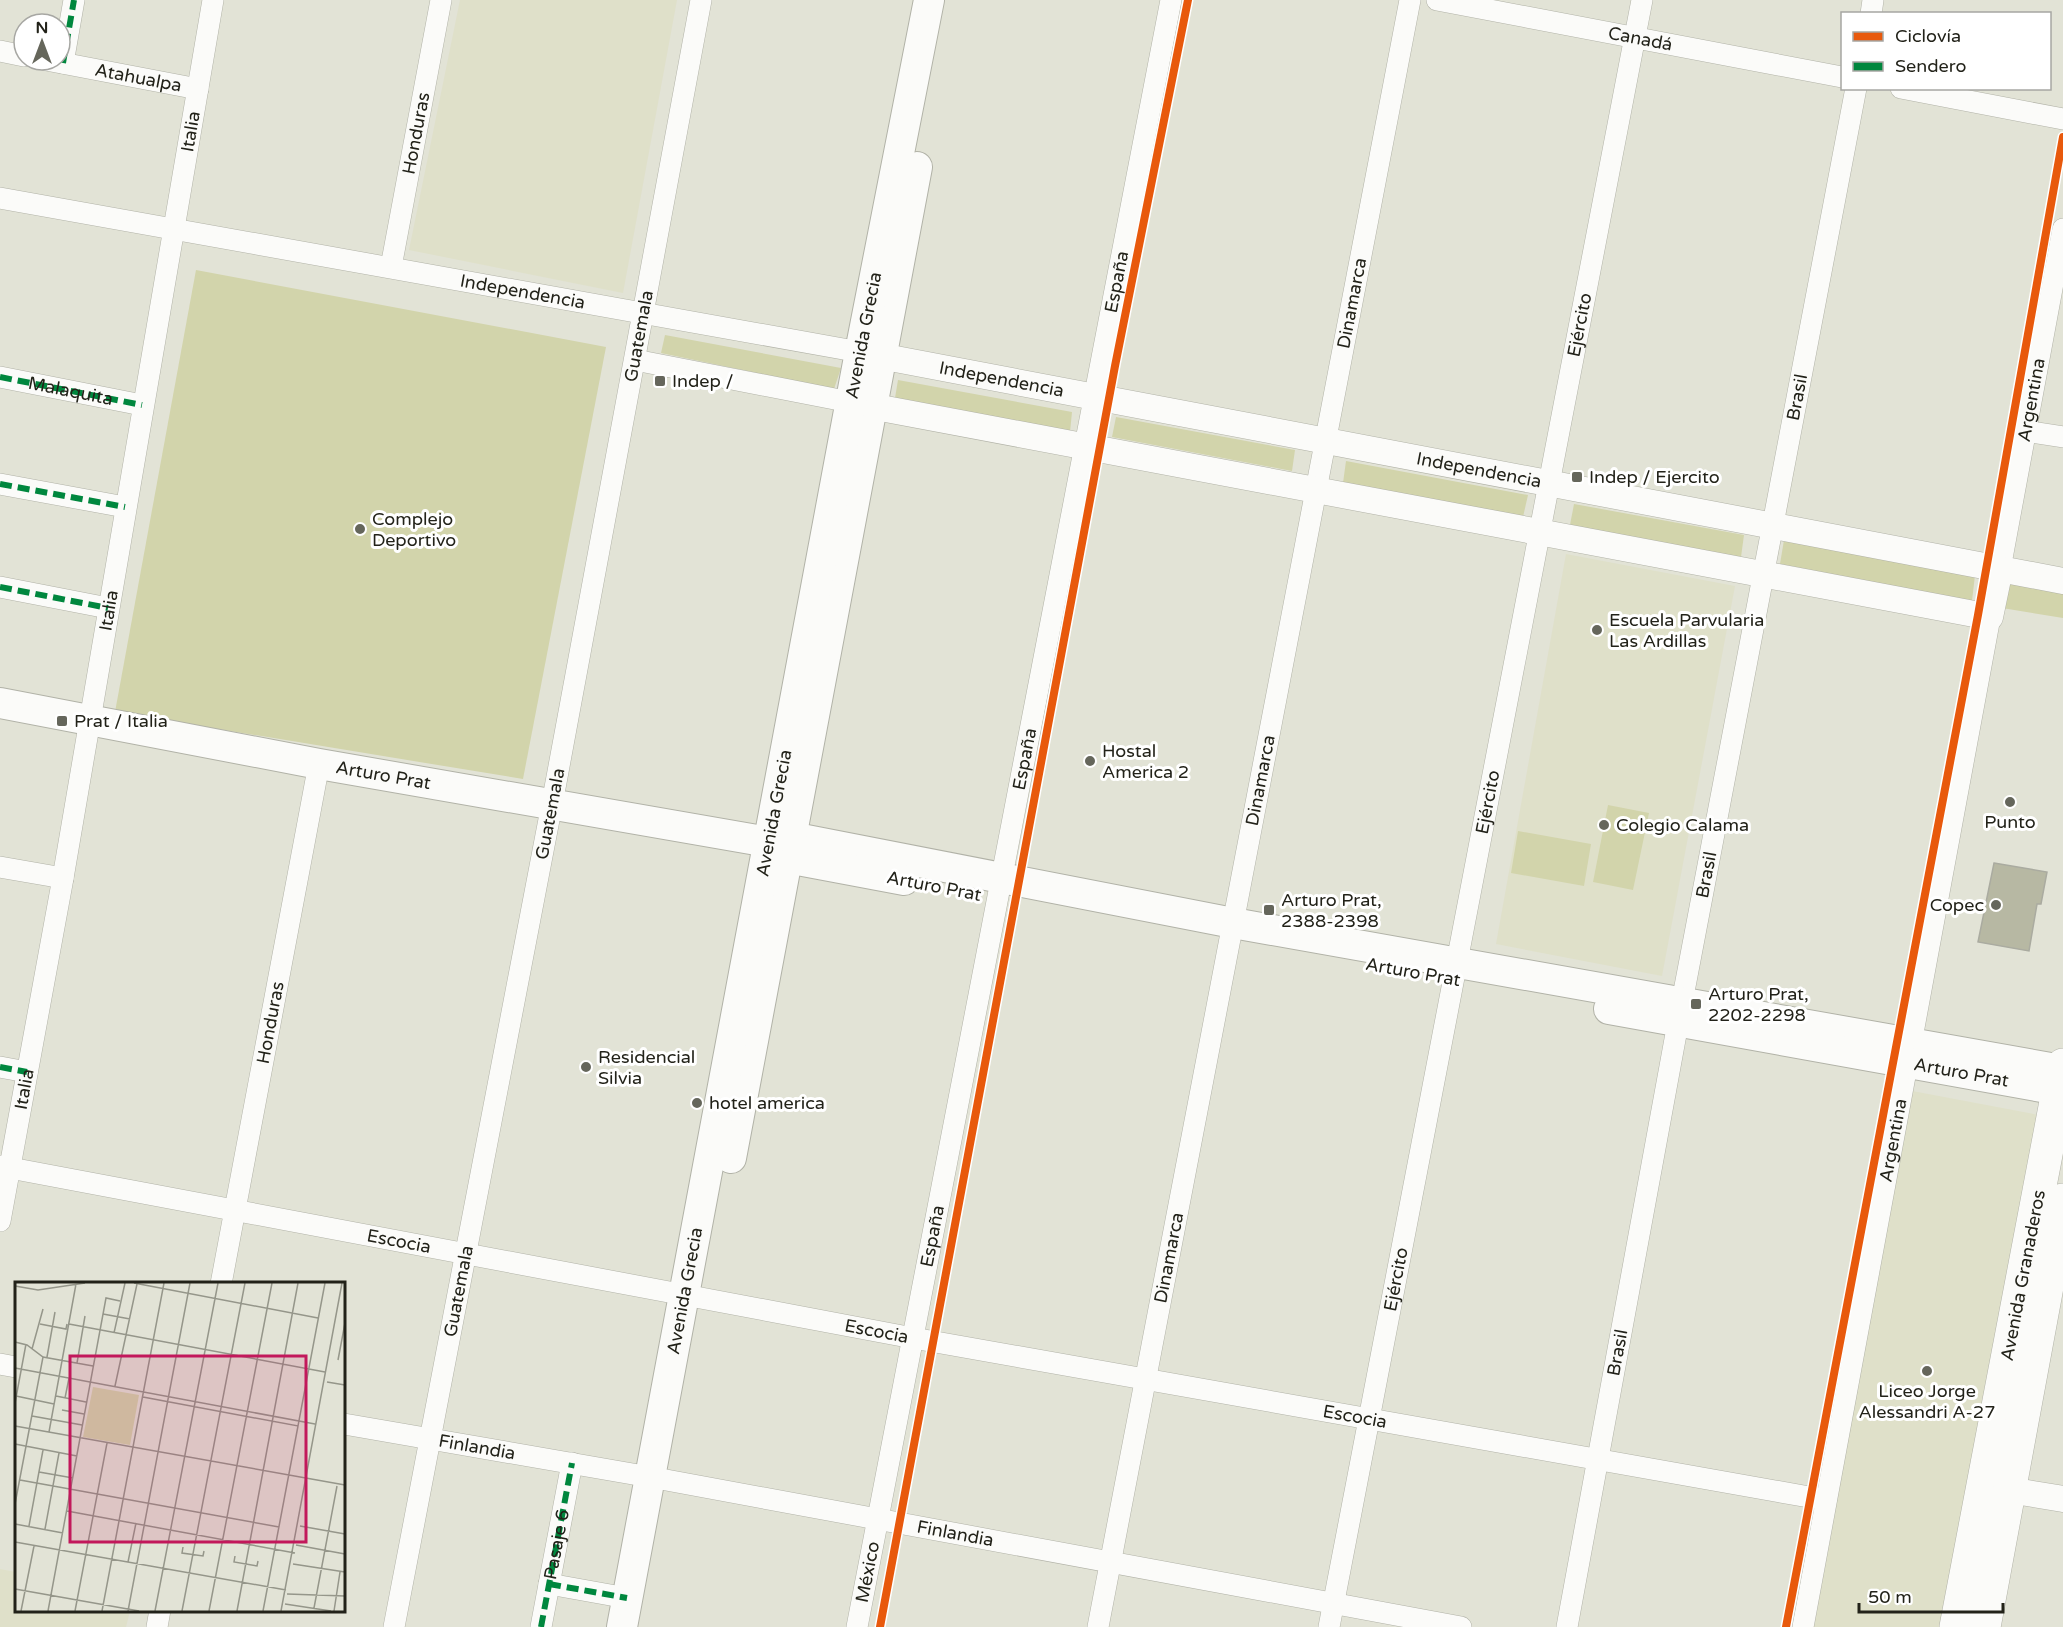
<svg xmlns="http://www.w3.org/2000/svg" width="2063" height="1627" viewBox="0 0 2063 1627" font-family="'Varela Round',sans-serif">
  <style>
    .built { fill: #dfe0c9 }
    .green { fill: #d2d4ab }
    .building { fill: #b7b8a3; stroke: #aaaba0; stroke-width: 1.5 }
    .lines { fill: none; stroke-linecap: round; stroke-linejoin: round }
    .minor-casing { stroke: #b1b2a7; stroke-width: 22 }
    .tertiary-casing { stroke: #b1b2a7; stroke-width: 27 }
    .secondary-casing { stroke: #b1b2a7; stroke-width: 32 }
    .primary-casing { stroke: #b1b2a7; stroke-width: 34 }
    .minor { stroke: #fbfbf9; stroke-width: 21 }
    .tertiary { stroke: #fbfbf9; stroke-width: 26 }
    .secondary { stroke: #fbfbf9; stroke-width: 30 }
    .primary { stroke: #fbfbf9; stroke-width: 33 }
    .quiet { stroke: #00873e; stroke-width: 6; stroke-dasharray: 12 6; stroke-linecap: butt }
    .cycleway-casing { stroke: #fff; stroke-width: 11 }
    .cycleway { stroke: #e8590c; stroke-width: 8 }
    .poi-dot { fill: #65665b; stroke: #fff; stroke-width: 2 }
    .labels { text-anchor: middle; stroke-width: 6; stroke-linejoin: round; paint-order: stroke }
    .street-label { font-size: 18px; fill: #222219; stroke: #fff }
    .poi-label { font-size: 18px; fill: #222219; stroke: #fff; text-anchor: start }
    .inset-road { fill: none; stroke: #95968a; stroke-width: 1.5 }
    .view { fill: #c2185b; fill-opacity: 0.15; stroke: #c2185b; stroke-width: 3 }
    .inset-edge { fill: none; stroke: #222219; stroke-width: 3 }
  </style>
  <rect width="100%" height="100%" fill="#e2e3d6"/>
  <g class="built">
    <path d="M460 0H677L623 293 409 250Z"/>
    <path d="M1566 554 1735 586 1662 976 1496 944Z"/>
    <path d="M1907 1090 2044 1116 1951 1627H1810Z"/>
    <path d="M0 1569 16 1572V1610L130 1611 126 1627H0Z"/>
  </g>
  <g class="green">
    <path d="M196 270 606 347 523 779 115 712Z"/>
    <path d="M665 335 841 368 834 389 661 353Z"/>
    <path d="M898 380 1072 412 1070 432 895 398Z"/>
    <path d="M1116 417 1295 450 1292 471 1112 437Z"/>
    <path d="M1346 461 1528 495 1523 517 1343 483Z"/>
    <path d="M1574 504 1744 535 1741 557 1570 525Z"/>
    <path d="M1784 540 1975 575 1972 601 1780 564Z"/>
    <path d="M2008 583 2063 594V618L2002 608Z"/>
    <path d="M1608 805 1649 813 1633 890 1593 882Z"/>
    <path d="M1518 831 1591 844 1584 886 1511 873Z"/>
  </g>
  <path class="building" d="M1994 863 2047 872 2041 904H2037L2029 951 1978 942Z"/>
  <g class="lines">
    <defs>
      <g id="minor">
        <path id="s1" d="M1437 0 1842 77"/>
        <path d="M1871 14 1873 0"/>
        <path d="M0 51 24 56"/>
        <path id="s2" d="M46 60 198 89"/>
        <path d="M63 63 74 0"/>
        <path d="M1901 88 2063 119"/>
        <path id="s3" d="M0 198 860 352"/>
        <path id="s4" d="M391 267 441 0"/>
        <path d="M635 360 850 402"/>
        <path id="s5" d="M0 377 142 405"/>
        <path d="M2025 431 2063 437"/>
        <path d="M0 484 125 507"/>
        <path id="s6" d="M2000 569 2063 229"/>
        <path d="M0 587 108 608"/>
        <path d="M0 867 63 878"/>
        <path d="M0 1067 27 1072"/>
        <path id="s7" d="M0 1166 913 1338 1826 1500"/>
        <path id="s8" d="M0 1221 63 878 213 0"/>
        <path id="s9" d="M221 1284 319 764"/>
        <path d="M0 1364 16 1367"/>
        <path id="s10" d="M344 1424 650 1477 1461 1627"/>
        <path d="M549 1584 627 1598"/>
        <path d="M157 1627 160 1610"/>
        <path id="s11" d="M394 1627 552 804 701 0"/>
        <path id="s12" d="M541 1627 572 1463"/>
        <path id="s13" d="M857 1627 1171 0"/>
        <path id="s14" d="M1098 1627 1410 0"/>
        <path id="s15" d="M1329 1627 1642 0"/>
        <path id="s16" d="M1567 1627 1678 1023 1856 88"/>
        <path id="s17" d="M1803 1627 1990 617"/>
      </g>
      <g id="tertiary">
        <path id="s18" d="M864 353 2063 581"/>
        <path d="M854 403 1990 617 2000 569"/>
        <path d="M2009 1490 2063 1499"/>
      </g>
      <g id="secondary">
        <path id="s19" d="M0 703 319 764 768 842 791 837 1233 923 2062 1070"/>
        <path d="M772 846 787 858 904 880"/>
        <path id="s20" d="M1609 1009 2059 1090"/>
        <path d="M731 1158 917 167"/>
        <path id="s21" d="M622 1627 860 352 929 0"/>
      </g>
      <g id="primary">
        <path id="s22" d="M1956 1627 2063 1065"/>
        <path d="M1984 1627 2063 1200"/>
      </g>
    </defs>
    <use href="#minor" class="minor-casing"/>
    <use href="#tertiary" class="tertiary-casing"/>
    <use href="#secondary" class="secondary-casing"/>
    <use href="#primary" class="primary-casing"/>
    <use href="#minor" class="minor"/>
    <use href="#tertiary" class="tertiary"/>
    <use href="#secondary" class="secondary"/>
    <use href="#primary" class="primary"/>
    <g class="quiet">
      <path d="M63 63 74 0"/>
      <path d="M0 377 142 405"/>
      <path d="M0 484 125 507"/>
      <path d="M0 587 108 608"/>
      <path d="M0 1067 27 1072"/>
      <path d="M549 1584 627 1598"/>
      <path d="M541 1627 572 1463"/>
    </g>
    <defs>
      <g id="cycleway">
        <path d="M880 1627 1115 366 1188 0"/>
        <path d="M1786 1627 1978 615 2063 137"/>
      </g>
    </defs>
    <use href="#cycleway" class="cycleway-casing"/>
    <use href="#cycleway" class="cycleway"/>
  </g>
  <g class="poi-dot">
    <rect x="654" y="375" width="12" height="12" rx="3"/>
    <rect x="1571" y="471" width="12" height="12" rx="3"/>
    <circle cx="360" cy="529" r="6"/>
    <circle cx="1597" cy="630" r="6"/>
    <rect x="56" y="715" width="12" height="12" rx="3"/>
    <circle cx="1090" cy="761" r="6"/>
    <circle cx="2010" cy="802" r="6"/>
    <circle cx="1604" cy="825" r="6"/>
    <circle cx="1996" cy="905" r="6"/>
    <rect x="1263" y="904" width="12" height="12" rx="3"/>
    <rect x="1690" y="998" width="12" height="12" rx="3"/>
    <circle cx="586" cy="1067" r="6"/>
    <circle cx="697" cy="1103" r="6"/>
    <circle cx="1927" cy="1371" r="6"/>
  </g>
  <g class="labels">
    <g class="street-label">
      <text dy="6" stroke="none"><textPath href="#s1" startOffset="207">Canadá</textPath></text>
      <text dy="6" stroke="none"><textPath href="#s2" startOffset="94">Atahualpa</textPath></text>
      <text dy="6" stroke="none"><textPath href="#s8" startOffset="1106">Italia</textPath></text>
      <text dy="6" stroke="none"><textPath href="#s4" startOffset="136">Honduras</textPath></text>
      <text dy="6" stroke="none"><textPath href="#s13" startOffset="1370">España</textPath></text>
      <text dy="6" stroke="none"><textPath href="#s3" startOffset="531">Independencia</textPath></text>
      <text dy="6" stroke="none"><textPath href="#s14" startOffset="1348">Dinamarca</textPath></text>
      <text dy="6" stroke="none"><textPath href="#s15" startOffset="1326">Ejército</textPath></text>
      <text dy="6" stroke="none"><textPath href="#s11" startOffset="1314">Guatemala</textPath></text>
      <text dy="6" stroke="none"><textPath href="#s21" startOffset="1314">Avenida Grecia</textPath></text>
      <text dy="6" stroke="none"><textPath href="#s18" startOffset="140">Independencia</textPath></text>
      <text dy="6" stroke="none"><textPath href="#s5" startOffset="72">Malaquita</textPath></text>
      <text dy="6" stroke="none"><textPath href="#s16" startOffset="1251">Brasil</textPath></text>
      <text dy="6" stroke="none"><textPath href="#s6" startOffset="172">Argentina</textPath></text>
      <text dy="6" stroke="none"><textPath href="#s18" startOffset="626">Independencia</textPath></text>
      <text dy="6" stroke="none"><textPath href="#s8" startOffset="620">Italia</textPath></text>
      <text dy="6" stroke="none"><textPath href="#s13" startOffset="884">España</textPath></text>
      <text dy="6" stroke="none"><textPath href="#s19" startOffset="390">Arturo Prat</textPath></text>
      <text dy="6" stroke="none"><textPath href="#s14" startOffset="862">Dinamarca</textPath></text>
      <text dy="6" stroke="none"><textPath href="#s15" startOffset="840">Ejército</textPath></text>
      <text dy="6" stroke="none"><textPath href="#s21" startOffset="828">Avenida Grecia</textPath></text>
      <text dy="6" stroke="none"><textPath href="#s11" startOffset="828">Guatemala</textPath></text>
      <text dy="6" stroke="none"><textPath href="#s16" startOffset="765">Brasil</textPath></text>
      <text transform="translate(934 886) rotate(11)" y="6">Arturo Prat</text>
      <text transform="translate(1413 972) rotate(10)" y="6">Arturo Prat</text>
      <text dy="6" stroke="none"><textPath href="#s9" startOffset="266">Honduras</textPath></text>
      <text dy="6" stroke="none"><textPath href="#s20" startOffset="358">Arturo Prat</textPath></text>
      <text dy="6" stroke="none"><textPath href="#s8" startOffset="134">Italia</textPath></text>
      <text dy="6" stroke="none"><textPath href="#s17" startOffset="495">Argentina</textPath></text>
      <text dy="6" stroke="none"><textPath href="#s13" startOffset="398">España</textPath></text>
      <text dy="6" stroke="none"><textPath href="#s7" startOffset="406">Escocia</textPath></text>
      <text dy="6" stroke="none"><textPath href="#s14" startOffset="376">Dinamarca</textPath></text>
      <text dy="6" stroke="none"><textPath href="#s22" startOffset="358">Avenida Granaderos</textPath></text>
      <text dy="6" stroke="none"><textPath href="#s15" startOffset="354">Ejército</textPath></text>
      <text dy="6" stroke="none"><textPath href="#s11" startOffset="342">Guatemala</textPath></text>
      <text dy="6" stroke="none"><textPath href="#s21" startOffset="342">Avenida Grecia</textPath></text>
      <text dy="6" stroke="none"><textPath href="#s7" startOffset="892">Escocia</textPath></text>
      <text dy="6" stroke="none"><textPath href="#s16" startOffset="279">Brasil</textPath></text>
      <text dy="6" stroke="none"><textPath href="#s7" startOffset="1378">Escocia</textPath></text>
      <text dy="6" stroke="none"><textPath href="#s10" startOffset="135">Finlandia</textPath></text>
      <text dy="6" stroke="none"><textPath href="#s10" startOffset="621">Finlandia</textPath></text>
      <text dy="6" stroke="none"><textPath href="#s12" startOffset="84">Pasaje 6</textPath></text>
      <text dy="6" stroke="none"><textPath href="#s13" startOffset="56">México</textPath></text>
    </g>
    <g class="poi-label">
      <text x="672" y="387">Indep /</text>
      <text x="1589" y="483">Indep / Ejercito</text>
      <text x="372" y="525">Complejo<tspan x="372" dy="21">Deportivo</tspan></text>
      <text x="1609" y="626">Escuela Parvularia<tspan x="1609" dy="21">Las Ardillas</tspan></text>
      <text x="74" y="727">Prat / Italia</text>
      <text x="1102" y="757">Hostal<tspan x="1102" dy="21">America 2</tspan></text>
      <text x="2010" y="828" text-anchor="middle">Punto</text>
      <text x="1616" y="831">Colegio Calama</text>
      <text x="1281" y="906">Arturo Prat,<tspan x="1281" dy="21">2388-2398</tspan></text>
      <text x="1984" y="911" text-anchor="end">Copec</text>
      <text x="1708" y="1000">Arturo Prat,<tspan x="1708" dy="21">2202-2298</tspan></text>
      <text x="598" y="1063">Residencial<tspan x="598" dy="21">Silvia</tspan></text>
      <text x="709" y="1109">hotel america</text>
      <text x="1927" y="1397" text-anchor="middle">Liceo Jorge<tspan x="1927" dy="21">Alessandri A-27</tspan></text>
    </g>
  </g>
  <g transform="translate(15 1282)">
    <rect width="330" height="330" fill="#e2e3d6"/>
    <path d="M78 105 124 113 115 163 68 155Z" fill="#d2d4ab"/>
    <path class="inset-road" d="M119 1 303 36M0 4 23 8 70 1M88 32 115 37M25 42 51 47 52 42M54 42 310 90M99 51 110 1M0 60 12 63 28 75 78 84M17 67 28 27M32 75 40 30M323 78 330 41M62 81 70 34M0 86 300 142M312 100 330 103M100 104 122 2M1 114 39 122M41 114 71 120M128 115 283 144 310 1M50 116 54 96M0 121 11 62M47 128 69 132M17 134 67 143M0 144 330 203M34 150 61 2M0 162 62 174M24 190 58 196M5 198 264 245M0 222 28 75M52 229 280 271M0 242 48 251M14 244 28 168M285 244 330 252M30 247 44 171M0 260 271 308M281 263 330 272M168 265 167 271 188 274 189 269M220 274 219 280 242 284 243 279M113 280 121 241M278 282 330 290M0 307 124 329M272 312 330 314M270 322 316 329M299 326 322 204M6 329 19 264M33 329 91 16 105 19M60 329 92 161M87 329 149 1M113 329 175 1M140 329 203 1M167 329 230 1M194 329 257 1M222 329 283 1M248 329 283 144M266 329 327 1M319 329 325 290"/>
    <path class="view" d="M55 74H291V260H55Z"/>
    <rect width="330" height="330" class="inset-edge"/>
  </g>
  <rect x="1841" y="12" width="210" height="78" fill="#ffffff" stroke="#a7a7a3" stroke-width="1.5"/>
  <rect x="1853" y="32" width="30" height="9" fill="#e8590c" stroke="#a7a7a3" stroke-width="1.5"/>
  <text x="1895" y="42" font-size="18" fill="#222219">Ciclovía</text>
  <rect x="1853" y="62" width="30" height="9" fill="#00873e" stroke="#a7a7a3" stroke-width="1.5"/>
  <text x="1895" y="72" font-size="18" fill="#222219">Sendero</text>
  <g transform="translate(42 42)"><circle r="28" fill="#ffffff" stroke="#a7a7a3" stroke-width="1.5"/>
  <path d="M0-4.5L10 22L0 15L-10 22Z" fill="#65665b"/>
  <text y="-9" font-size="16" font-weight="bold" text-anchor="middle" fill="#222219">N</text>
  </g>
  <path d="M1859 1603v9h144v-9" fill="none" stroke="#222219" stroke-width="3"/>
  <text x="1868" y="1603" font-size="18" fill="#222219" stroke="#ffffff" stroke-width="4.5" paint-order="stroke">50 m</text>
</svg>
